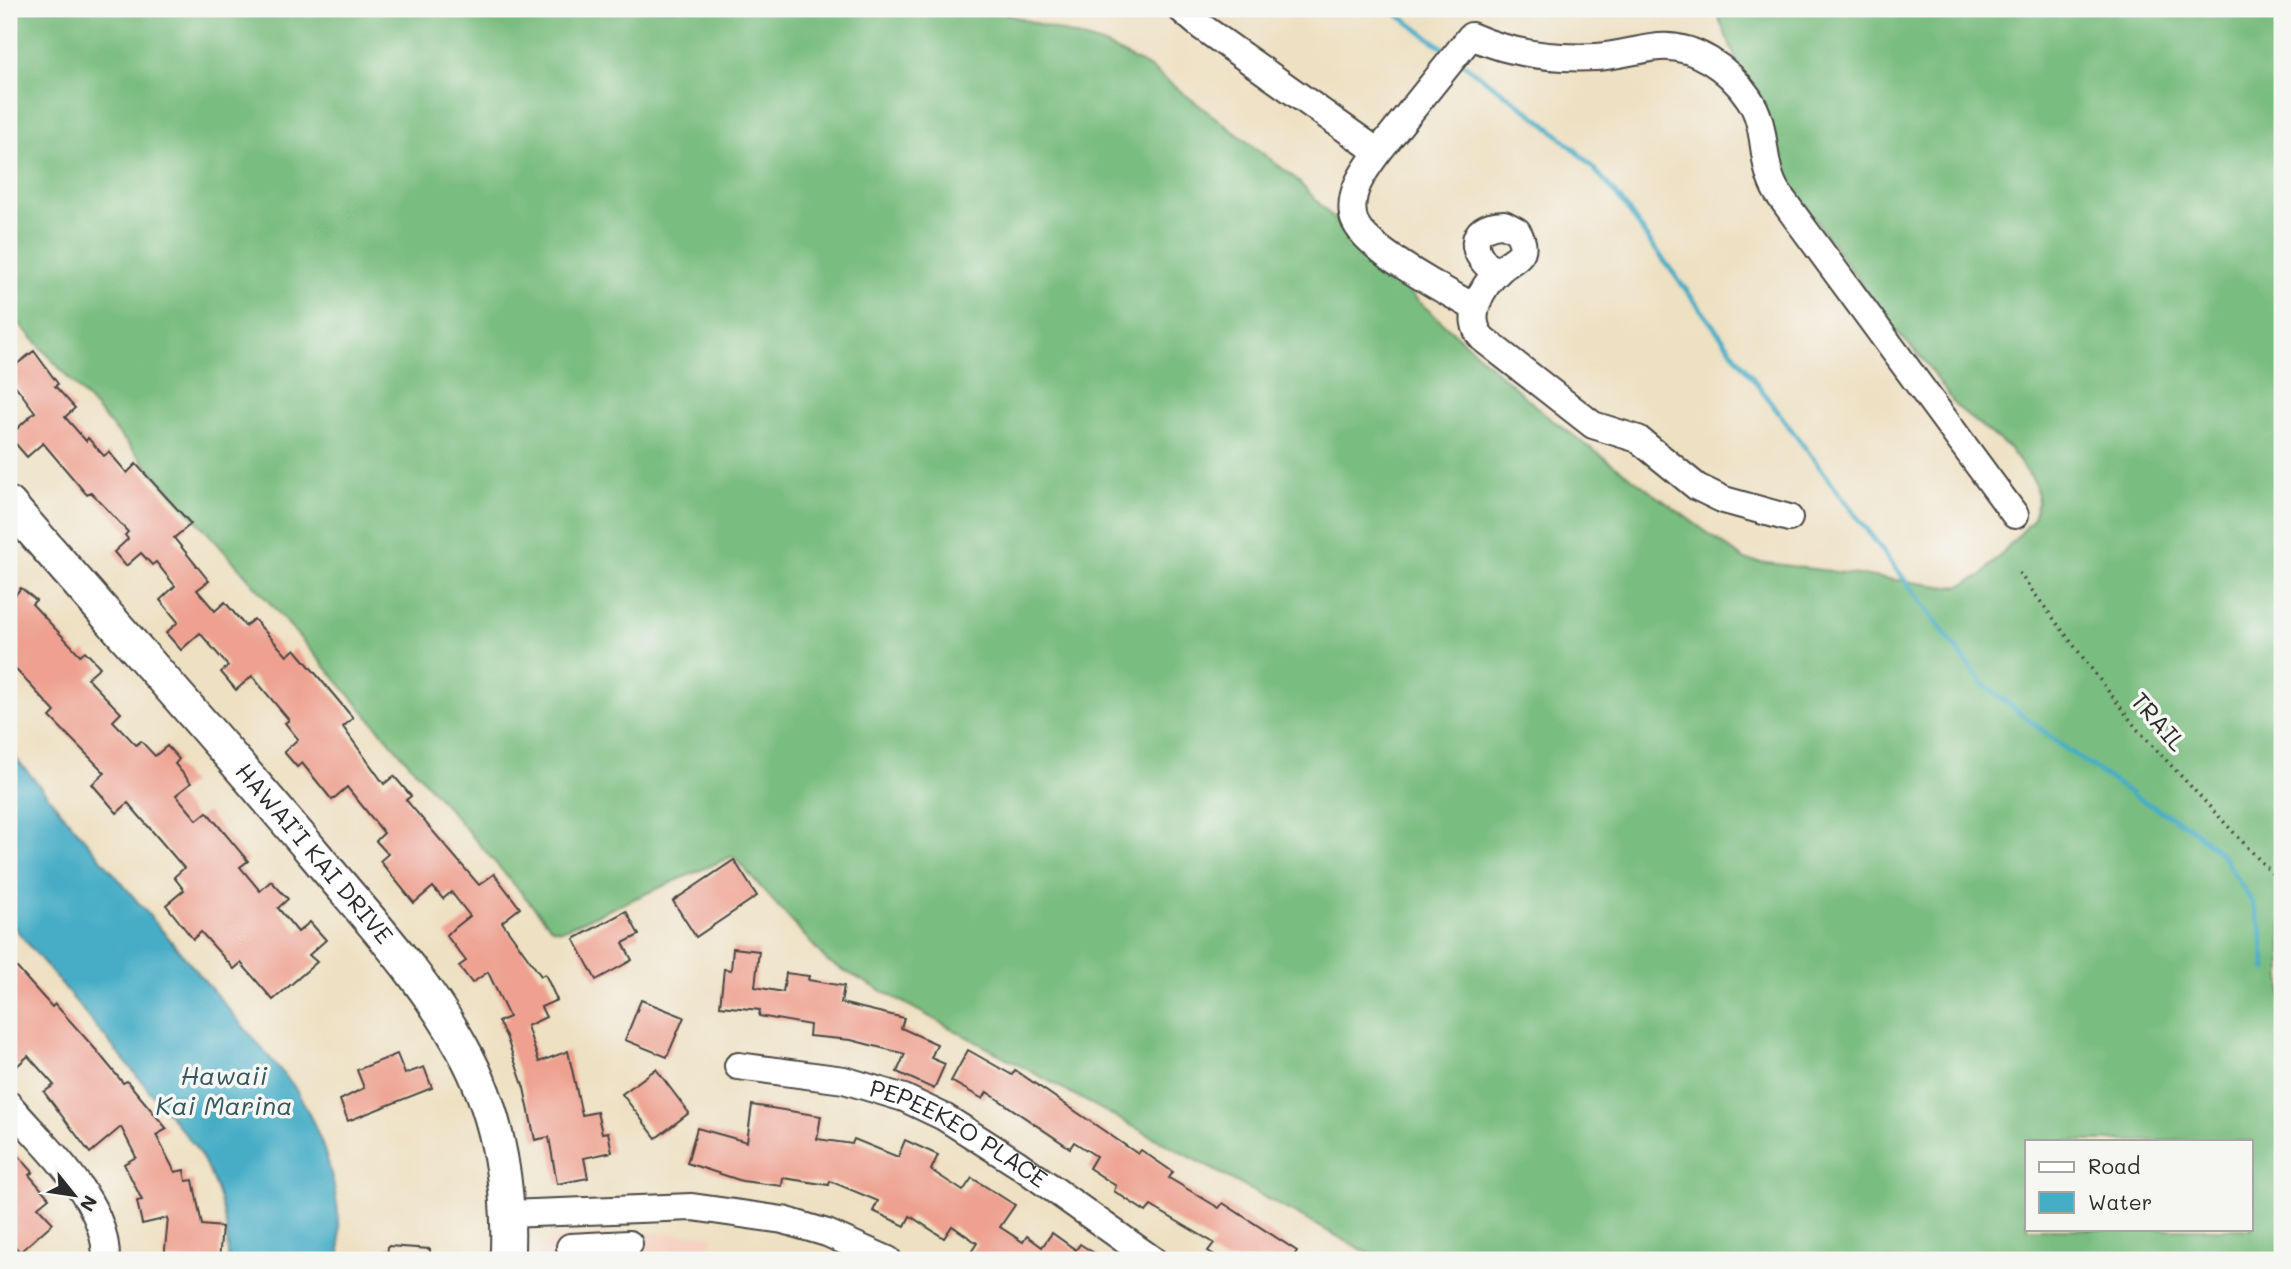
<svg xmlns="http://www.w3.org/2000/svg" width="2291" height="1269" viewBox="0 0 2291 1269" font-family="Mali,sans-serif">
  <style>
    .built { fill: #f5d2c2 }
    .forest { fill: #7abd80; stroke: #527456; stroke-width: 2; fill-rule: evenodd }
    .water { fill: #46adc6; stroke: #386c78; stroke-width: 2 }
    .lines { fill: none; stroke-linecap: round; stroke-linejoin: round }
    .stream { stroke: #46adc6; stroke-width: 5 }
    .building { fill: #eea190 }
    .minor-casing { stroke: #484642; stroke-width: 30 }
    .major-casing { stroke: #484642; stroke-width: 37 }
    .path { stroke: #484642; stroke-width: 3.5; stroke-dasharray: 2 5; stroke-linecap: butt }
    .minor { stroke: #fff; stroke-width: 26 }
    .major { stroke: #fff; stroke-width: 33 }
    .labels { text-anchor: middle; stroke-width: 7; stroke-linejoin: round; paint-order: stroke }
    .street-label { font-size: 24px; fill: #2b2b2b; stroke: #f6f6f2 }
    .water-label { font-size: 26px; font-style: italic; fill: #345861; stroke: #f6f6f2 }
  </style>
  <rect width="100%" height="100%" fill="#f6f6f2"/>
  <filter id="ink" filterUnits="userSpaceOnUse"><feTurbulence type="fractalNoise" baseFrequency=".0143" numOctaves="2"/><feDisplacementMap in="SourceGraphic" scale="14" xChannelSelector="R" yChannelSelector="G"/><feConvolveMatrix kernelMatrix="1 2 1 2 8 2 1 2 1" color-interpolation-filters="sRGB"/></filter>
  <filter id="wash" filterUnits="userSpaceOnUse"><feTurbulence type="fractalNoise" baseFrequency=".00686" numOctaves="4" result="noise"/><feDisplacementMap in="SourceGraphic" scale="28" xChannelSelector="R" yChannelSelector="G"/><feGaussianBlur stdDeviation="1.57" result="paint"/><feColorMatrix in="noise" values="0 0 0 0 0 0 0 0 0 0 0 0 0 0 0 0 0 1.4 0 .05"/><feComposite in="paint" operator="in"/></filter>
  <g filter="url(#wash)">
    <rect width="100%" height="100%" fill="#eee0c2"/>
    <path class="built" d="M639 1233 714 1235 708 1260H538L542 1246 553 1239Z"/>
    <path class="forest" d="M9 9H1006V14L1105 45 1149 67 1295 178 1378 265 1548 417 1745 560 1949 587 1960 586 1980 577 2032 521 2038 502 2035 483 2009 448 1956 406 1925 362 1889 323 1783 174 1715 9H2282V1260H1381L828 962 733 856 562 930 552 928 235 563 9 312ZM2027 1141H2251V1229H2027Z"/>
    <path class="water" d="M9 750 293 1085C327 1139 342 1196 340 1260H228C229 1219 217 1181 195 1146L9 921Z"/>
    <g class="lines">
      <g class="stream">
        <path d="M1390 9 1443 48"/>
        <path d="M1462 63C1539 118 1596 156 1647 238L1983 684 2062 746 2136 797 2191 828 2222 855 2252 902 2261 928 2266 970"/>
      </g>
    </g>
    <g id="blocks">
      <g class="building">
        <path d="M34 351 58 384 55 386 75 408 65 417 86 441 88 438 104 456 109 452 127 473 136 464 191 524 174 538 209 581 197 590 215 611 225 602 245 626 254 619 287 656 295 649 353 718 343 727 384 784 394 776 411 796 406 800 479 885 494 874 520 908 502 922 541 976 545 974 557 1000 541 1007 546 1017 527 1026 539 1062 568 1051 582 1115 597 1112 602 1133 608 1132 612 1152 584 1158 588 1178 557 1184 549 1137 535 1140 524 1088 506 1036 498 1022 509 1017 488 972 472 983 459 966 466 961 446 935 470 916 451 892 443 899 433 887 414 903 380 861 388 854 376 841 384 833 347 787 332 800 302 763 297 767 284 752 298 739 285 723 289 720 252 676 236 690 221 672 228 666 200 633 181 650 166 633 178 622 160 600 175 586 156 562 152 565 141 553 126 566 114 552 128 539 125 535 128 532 91 492 87 495 43 443 27 457 9 436 35 412 9 377V370Z"/>
        <path d="M21 588 36 600 32 604 80 655 85 651 100 667 87 678 121 713 113 721 136 745 141 741 155 756 167 746 179 759 175 764 191 783 176 795 197 820 207 812 248 861 240 867 260 891 271 881 288 899 278 908 298 932 310 922 326 940 309 955 317 962 273 1000 241 963 234 969 201 932 193 939 166 905 184 890 174 877 184 868 128 803 117 813 92 784 105 773 50 717 55 712 9 662V602Z"/>
        <path d="M734 860 757 896 696 937 673 901Z"/>
        <path d="M626 911 639 935 623 943 632 960 596 980 574 939Z"/>
        <path d="M733 948 759 951 755 987 783 992 786 973 809 976 808 980 844 986 841 1003 904 1018 901 1028 937 1044 931 1058 945 1064 934 1089 897 1072 905 1054 851 1040 809 1036 810 1025 759 1016 760 1010 720 1006 724 969 731 970Z"/>
        <path d="M9 959 52 1007 55 1004 97 1051 123 1083 127 1081 167 1129 156 1135 175 1172 184 1170 186 1181 193 1180 202 1225 222 1227 219 1260H164L168 1218 142 1224 137 1201 142 1200 124 1164 136 1157 121 1127 90 1153 44 1092 54 1085 28 1056 16 1067 9 1059Z"/>
        <path d="M641 1000 684 1017 667 1057 625 1040Z"/>
        <path d="M968 1050 1012 1075 1015 1070 1138 1154 1141 1150 1173 1172 1169 1178 1219 1208 1223 1203 1297 1251 1291 1260H1223L1208 1251 1214 1243 1151 1206 1146 1212 1114 1191 1116 1186 1089 1168 1096 1156 1074 1142 1070 1148 987 1092 983 1099 951 1081Z"/>
        <path d="M397 1054 405 1074 424 1067 432 1088 348 1121 340 1100 364 1088 357 1070Z"/>
        <path d="M656 1069 689 1113 656 1138 622 1094Z"/>
        <path d="M752 1105 821 1116 817 1139 852 1144 854 1139 898 1157 905 1140 938 1155 931 1170 963 1191 972 1178 1015 1205 1000 1227 1023 1242 1027 1236 1042 1247 1052 1233 1076 1250 1080 1244 1105 1260H966L977 1243 952 1226 944 1238 910 1216 905 1226 873 1211 878 1201 830 1181 829 1185 783 1178 782 1186 742 1181 687 1163 697 1128 747 1142Z"/>
        <path d="M9 1145 33 1172 29 1175 49 1198 38 1207 53 1223 20 1252 9 1240Z"/>
        <path d="M388 1246 430 1249V1260H387Z"/>
      </g>
    </g>
  </g>
  <g filter="url(#ink)">
    <use href="#blocks" fill-opacity="0" stroke="#484642" stroke-width="2"/>
    <g class="lines">
      <defs>
        <g id="minor">
          <path d="M1181 9 1202 27 1378 152C1365 170 1349 190 1353 215 1357 247 1448 291 1475 308"/>
          <path d="M1378 152 1471 36C1509 53 1554 59 1596 57 1617 56 1638 49 1659 47 1694 44 1729 69 1748 97 1769 126 1759 162 1777 192L2015 515"/>
          <path d="M1497 273C1470 256 1465 225 1504 224L1517 231C1532 256 1514 257 1500 270 1482 286 1463 319 1483 339L1593 425 1638 439 1697 487 1724 500 1789 518"/>
          <path id="s1" d="M738 1066 844 1080 904 1098 944 1117 1018 1164 1153 1260"/>
          <path d="M9 1105C46 1149 107 1199 106 1260"/>
          <path d="M507 1214 692 1207 783 1220 827 1233 888 1260"/>
          <path d="M570 1247 629 1244"/>
        </g>
        <g id="major">
          <path id="s2" d="M9 504C111 621 216 737 316 856 370 921 429 983 468 1059 499 1119 511 1193 507 1260"/>
        </g>
      </defs>
      <use href="#minor" class="minor-casing"/>
      <use href="#major" class="major-casing"/>
      <path class="path" d="M2019 573 2137 729 2282 884"/>
      <use href="#minor" class="minor"/>
      <use href="#major" class="major"/>
    </g>
  </g>
  <g class="labels">
    <g class="street-label">
      <text transform="translate(2158 722) rotate(49)" y="8">TRAIL</text>
      <text dy="8" stroke="none"><textPath href="#s2" startOffset="464">HAWAI’I KAI DRIVE</textPath></text>
      <text dy="8" stroke="none"><textPath href="#s1" startOffset="234">PEPEEKEO PLACE</textPath></text>
    </g>
    <g class="water-label">
      <text x="224" y="1085">Hawaii<tspan x="224" dy="30">Kai Marina</tspan></text>
    </g>
  </g>
  <rect width="2291" height="1269" fill="none" stroke="#f6f6f2" stroke-width="35"/>
  <rect x="2025" y="1140" width="228" height="91" fill="#f6f6f2" stroke="#a5a5a2" stroke-width="2"/>
  <rect x="2039" y="1162" width="35" height="10" fill="#ffffff" stroke="#a5a5a2" stroke-width="2"/>
  <text x="2088" y="1174" font-size="21" fill="#2b2b2b">Road</text>
  <rect x="2039" y="1192" width="35" height="21" fill="#46adc6" stroke="#a5a5a2" stroke-width="2"/>
  <text x="2088" y="1210" font-size="21" fill="#2b2b2b">Water</text>
  <g transform="translate(74 1195) rotate(120)" stroke="#f6f6f2" stroke-width="5" paint-order="stroke">
  <path d="M0-5L12 26L0 18L-12 26Z" fill="#2b2b2b"/>
  <text y="-10" font-size="19" font-weight="bold" text-anchor="middle" fill="#2b2b2b">N</text>
  </g>
</svg>
